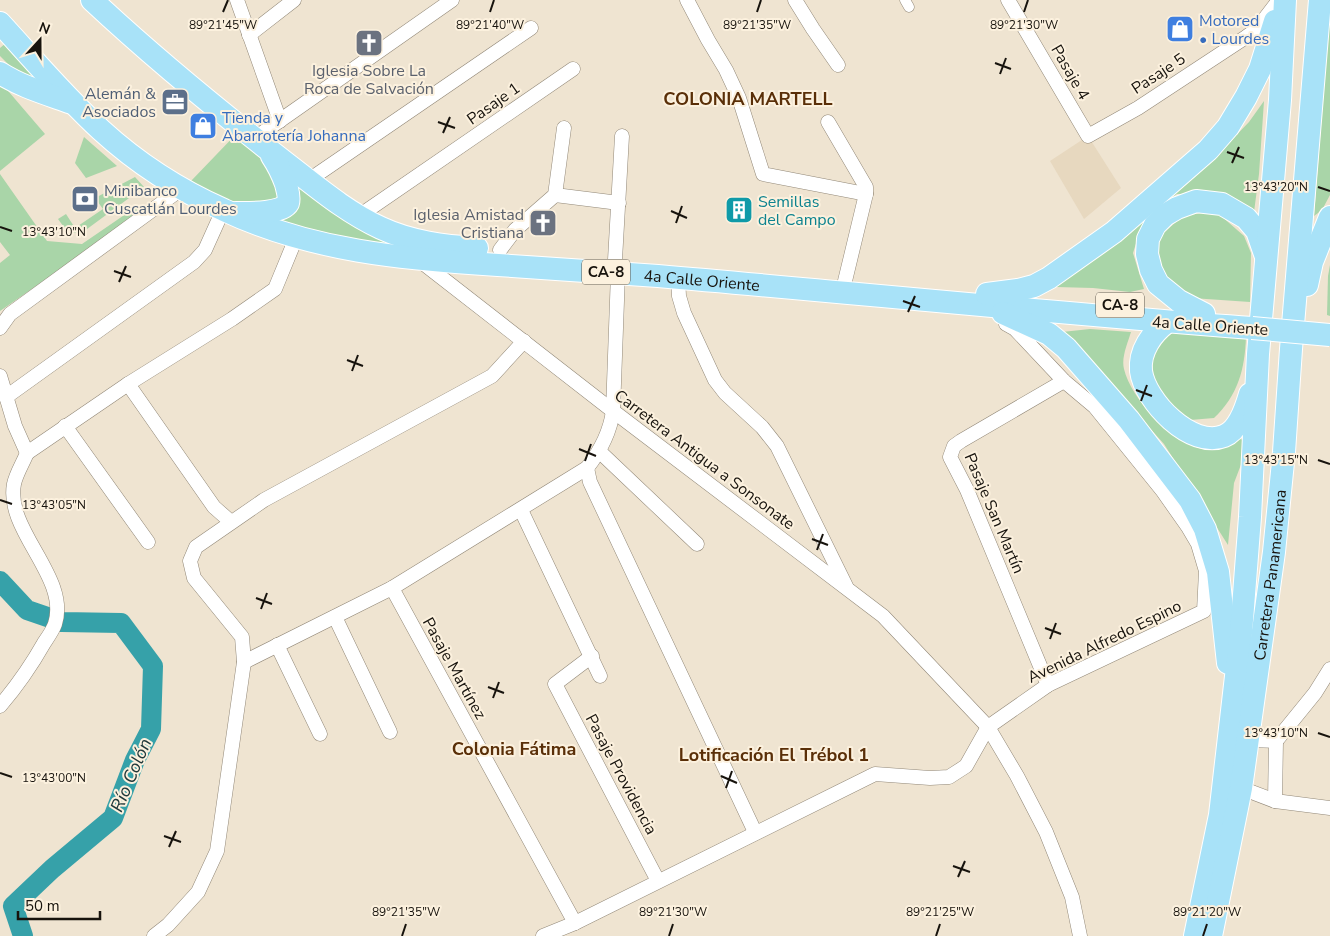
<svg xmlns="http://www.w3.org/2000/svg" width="1330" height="936" viewBox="0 0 1330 936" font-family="'Nunito Sans',sans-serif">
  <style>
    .built { fill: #e7d8bf }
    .green { fill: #a9d5a8 }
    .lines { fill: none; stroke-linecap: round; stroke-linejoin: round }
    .river { stroke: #36a1a9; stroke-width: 20 }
    .pedestrian-casing { stroke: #928878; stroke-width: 11 }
    .minor-casing { stroke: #928878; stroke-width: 15 }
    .trunk-casing { stroke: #fff; stroke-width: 24 }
    .pedestrian { stroke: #fff; stroke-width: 10 }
    .minor { stroke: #fff; stroke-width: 14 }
    .trunk { stroke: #a8e2f8; stroke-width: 22 }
    .trunk-bridge-casing { stroke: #fff; stroke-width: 24; stroke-linecap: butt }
    .trunk-bridge { stroke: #a8e2f8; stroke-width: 22 }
    .ticks { fill: none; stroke: #17130d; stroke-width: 2 }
    .labels { text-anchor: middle; stroke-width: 4; stroke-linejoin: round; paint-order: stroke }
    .shield { fill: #fcf1de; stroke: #5c564c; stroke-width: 1 }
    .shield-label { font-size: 15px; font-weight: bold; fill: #17130d }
    .shop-label { font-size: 16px; fill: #366cbe; stroke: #fcf1de; text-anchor: start }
    .worship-label { font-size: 16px; fill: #5b616d; stroke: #fcf1de }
    .street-label { font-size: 16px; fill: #17130d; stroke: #fcf1de }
    .service-label { font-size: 16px; fill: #4e5e75; stroke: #fcf1de; text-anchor: end }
    .culture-label { font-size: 16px; fill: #0d838f; stroke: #fcf1de; text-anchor: start }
    .neighbourhood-label { font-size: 18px; font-weight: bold; fill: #5a2f08; stroke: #fcf1de }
    .water-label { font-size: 18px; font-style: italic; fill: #20383a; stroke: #fcf1de }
    .ticks-label { font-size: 12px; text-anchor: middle; fill: #17130d; stroke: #fcf1de; stroke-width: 4; stroke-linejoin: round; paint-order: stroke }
  </style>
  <rect width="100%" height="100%" fill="#efe4d1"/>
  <path class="built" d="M1088 136 1121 188 1084 219 1050 161Z"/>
  <g class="green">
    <path d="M1330 9V195L1322 210 1314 216Z"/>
    <path d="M12 38 65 91 16 72 0 56V48Z"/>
    <path d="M3 85 45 134 0 171V87Z"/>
    <path d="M1264 101 1259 174 1254 212 1189 194H1177L1163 203 1151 214 1141 228 1133 253 1144 289 1130 292 1093 288 1056 287 1061 278 1221 151 1249 122Z"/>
    <path d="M240 130 265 150 281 193C270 207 246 207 229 201 216 197 203 187 191 181Z"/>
    <path d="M84 137 117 166 86 178 75 163Z"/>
    <path d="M0 174 47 241 82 244 136 207 142 213 0 311V263L10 255 0 242Z"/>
    <path d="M135 177 144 187 83 232C68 234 67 231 58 219L66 214 75 228 103 209 95 198Z"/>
    <path d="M289 179 395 242 394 248 356 244 270 221Z"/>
    <path d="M1208 212 1220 215 1244 236 1251 253 1250 302 1192 298 1168 282 1159 264 1158 244 1162 234 1183 216Z"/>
    <path d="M1330 265V316L1327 315 1328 276Z"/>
    <path d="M1090 329 1131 332C1128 342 1121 358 1124 369 1131 399 1172 442 1202 449 1214 452 1226 440 1238 439 1242 439 1246 441 1250 441L1234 483 1228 545 1164 444 1083 354 1062 332Z"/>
    <path d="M1172 332 1246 336C1245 369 1238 395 1214 418L1190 420 1174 408 1151 379 1150 358 1159 343Z"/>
  </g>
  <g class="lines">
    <path class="river" d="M0 581 27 610 62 622 121 623 153 666 151 729 135 760 113 818 52 869 13 906 23 936"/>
    <defs>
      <path id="pedestrian" d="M905 0 909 7"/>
      <g id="minor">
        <path d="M237 0 280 121"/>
        <path d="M687 0 708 40 726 70 739 98 763 174 866 194 845 281"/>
        <path d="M795 0 813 29 838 65"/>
        <path d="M1008 0 1088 136 1138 108 1246 37 1256 30 1279 0"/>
        <path d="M249 35 294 0"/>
        <path d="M828 122 866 187V194"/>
        <path d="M255 138 452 0"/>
        <path d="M309 180 531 28"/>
        <path d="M555 195 619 203"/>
        <path d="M359 216 573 69"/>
        <path d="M500 250 515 230 555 195 564 128"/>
        <path d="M419 260 613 411 883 616 988 727 1017 776 1046 832 1072 897 1080 936"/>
        <path d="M615 260 622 136"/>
        <path d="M678 278 679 296 684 313 715 380 725 393 762 427 777 446 846 586"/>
        <path d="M0 328 10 314 181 189"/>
        <path d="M0 376 15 426 27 453 128 384 232 319 275 289 296 238"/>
        <path d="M128 384 214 507 231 522"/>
        <path d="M6 397 194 262 205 250 223 210"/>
        <path d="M65 426 148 542"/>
        <path d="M600 452 697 544"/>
        <path d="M587 468 590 482 755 832"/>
        <path d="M521 510 600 676"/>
        <path d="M392 588 575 923"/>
        <path d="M335 617 390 732"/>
        <path d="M277 645 320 734"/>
        <path d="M592 656 555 684 658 881"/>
        <path d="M244 662 392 588 587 468C601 450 610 433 613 411L618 273"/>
        <path d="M1048 685 967 490 950 457 954 446 961 441 1064 381"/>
        <path d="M0 706C17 686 31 666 44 643 48 637 53 630 55 624 70 577 5 531 14 484 16 474 23 463 27 453"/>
        <path d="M1247 740 1276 741 1315 693 1330 669"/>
        <path d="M1241 788 1275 801 1330 808"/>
        <path d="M1275 801 1276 741"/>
        <path d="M154 936 168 925 198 892 217 851 244 662 242 637 194 578 190 561 196 547 264 500 492 376 524 341"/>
        <path d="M543 936 575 923 875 774 930 778 949 777 966 766 988 727 1048 685 1204 611 1206 571 1198 544 1188 527 1162 490 1095 407 1064 381 1015 329 1006 324"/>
      </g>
      <g id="trunk">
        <path d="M92 0C154 58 220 112 287 164 317 187 346 212 381 228 411 242 444 246 477 248"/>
        <path id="s1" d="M0 23C33 59 65 97 101 130 137 163 179 190 224 210 311 251 403 259 498 265 551 269 605 272 658 276 856 293 1053 313 1252 328"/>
        <path d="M0 73C22 87 47 94 72 103"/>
        <path d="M236 213C247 213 282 214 288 203 290 197 287 189 286 184 282 173 278 165 272 156"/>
        <path d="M1307 285 1312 262 1330 217"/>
        <path d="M987 294 1018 290 1034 286 1049 278 1114 232 1208 150 1228 127 1246 97 1260 69 1275 21"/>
        <path d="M1003 313 1049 334 1066 348 1129 420 1190 500 1205 529 1218 572 1228 663"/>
        <path d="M1204 314 1179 301 1158 284 1151 270 1147 254 1148 239 1155 225 1165 215 1177 208 1196 201 1222 204 1246 218 1257 231 1265 254"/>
        <path d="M1167 322C1152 333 1139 351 1141 371 1145 401 1191 449 1224 436 1239 430 1246 408 1250 394"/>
        <path d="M1195 936 1220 815 1241 633 1250 517 1258 354 1280 100 1285 0"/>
        <path id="s2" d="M1211 936 1241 788 1274 552 1284 452 1291 349 1320 0"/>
      </g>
    </defs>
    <use href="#pedestrian" class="pedestrian-casing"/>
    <use href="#minor" class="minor-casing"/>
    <use href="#trunk" class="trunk-casing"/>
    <use href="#pedestrian" class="pedestrian"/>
    <use href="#minor" class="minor"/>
    <use href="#trunk" class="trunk"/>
    <defs>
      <path id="trunk-bridge" d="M1252 328 1330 335"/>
    </defs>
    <use href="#trunk-bridge" class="trunk-bridge-casing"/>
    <use href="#trunk-bridge" class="trunk-bridge"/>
  </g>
  <path class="ticks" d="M223 12 228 0M490 12 494 0M757 12 761 0M1024 12 1028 0M995 63 1011 69M1000 74 1006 58M438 122 455 128M443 133 450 117M1227 152 1244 158M1232 163 1239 147M1318 187 1330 191M671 211 687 218M676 223 682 206M0 227 12 231M114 271 131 277M119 282 126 266M903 301 920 307M908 312 915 296M347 360 363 366M352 371 358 355M1136 390 1152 396M1141 401 1147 385M579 449 596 456M1318 460 1330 464M585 461 591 444M0 500 12 504M812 539 828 545M817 550 823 534M256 598 272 604M261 609 267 593M1045 628 1061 634M1050 639 1056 623M488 687 504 693M493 698 499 682M1318 733 1330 737M0 773 12 777M721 776 737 783M726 788 732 771M164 836 181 842M169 847 176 831M953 866 970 872M958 877 965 861M402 936 406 924M669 936 673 924M936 936 940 924M1203 936 1207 924"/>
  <defs>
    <symbol id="shop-square" viewBox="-11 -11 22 22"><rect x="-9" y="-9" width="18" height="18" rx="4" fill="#3f7fe0" stroke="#fcf1de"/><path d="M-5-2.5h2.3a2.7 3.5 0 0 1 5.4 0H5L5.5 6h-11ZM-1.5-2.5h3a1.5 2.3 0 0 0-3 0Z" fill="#fff"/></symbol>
    <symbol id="church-square" viewBox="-11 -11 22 22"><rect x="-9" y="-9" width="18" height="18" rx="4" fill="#6b7280" stroke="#fcf1de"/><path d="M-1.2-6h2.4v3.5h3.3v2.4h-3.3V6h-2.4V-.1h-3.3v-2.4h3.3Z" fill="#fff"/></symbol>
    <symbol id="office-square" viewBox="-11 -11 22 22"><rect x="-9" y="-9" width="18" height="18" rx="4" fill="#5c6f8a" stroke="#fcf1de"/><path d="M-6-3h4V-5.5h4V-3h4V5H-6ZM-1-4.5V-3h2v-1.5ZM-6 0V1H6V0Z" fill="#fff"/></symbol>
    <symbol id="bank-square" viewBox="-11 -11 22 22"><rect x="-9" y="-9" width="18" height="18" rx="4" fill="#5c6f8a" stroke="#fcf1de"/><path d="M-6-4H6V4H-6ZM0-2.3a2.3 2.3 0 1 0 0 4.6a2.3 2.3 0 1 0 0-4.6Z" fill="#fff"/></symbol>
    <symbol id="building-square" viewBox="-11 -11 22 22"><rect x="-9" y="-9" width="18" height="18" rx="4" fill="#0f9aa8" stroke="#fcf1de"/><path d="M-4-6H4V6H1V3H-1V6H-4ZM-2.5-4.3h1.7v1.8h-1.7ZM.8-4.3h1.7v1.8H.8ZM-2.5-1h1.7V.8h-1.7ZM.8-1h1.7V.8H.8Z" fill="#fff"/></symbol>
  </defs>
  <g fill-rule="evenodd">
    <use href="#shop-square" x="1164" y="13" width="32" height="32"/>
    <use href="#church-square" x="353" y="27" width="32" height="32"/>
    <use href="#office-square" x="159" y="86" width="32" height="32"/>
    <use href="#shop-square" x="187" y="110" width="32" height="32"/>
    <use href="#bank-square" x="69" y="183" width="32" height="32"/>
    <use href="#building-square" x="723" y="194" width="32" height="32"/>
    <use href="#church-square" x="527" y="207" width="32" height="32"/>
  </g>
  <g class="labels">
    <g class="shield">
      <rect x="582" y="259.5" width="48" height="25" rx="4"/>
      <rect x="1096" y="292.5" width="48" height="25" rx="4"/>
    </g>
    <g class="shield-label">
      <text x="606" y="277">CA-8</text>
      <text x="1120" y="310">CA-8</text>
    </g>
    <g class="shop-label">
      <text x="1199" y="26">Motored<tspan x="1199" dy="18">• Lourdes</tspan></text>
      <text x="222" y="123">Tienda y<tspan x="222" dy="18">Abarrotería Johanna</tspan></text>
    </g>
    <g class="worship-label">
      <text x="369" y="76">Iglesia Sobre La<tspan x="369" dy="18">Roca de Salvación</tspan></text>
      <text x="524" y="220" text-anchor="end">Iglesia Amistad<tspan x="524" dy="18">Cristiana</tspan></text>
    </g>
    <g class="street-label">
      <text transform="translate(1071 72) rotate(60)" y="6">Pasaje 4</text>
      <text transform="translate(1158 73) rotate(-33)" y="6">Pasaje 5</text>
      <text transform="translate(493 103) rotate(-35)" y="6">Pasaje 1</text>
      <text dy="6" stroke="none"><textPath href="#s1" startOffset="780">4a Calle Oriente</textPath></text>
      <text transform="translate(1210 325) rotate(4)" y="6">4a Calle Oriente</text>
      <text transform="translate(705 459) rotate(37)" y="6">Carretera Antigua a Sonsonate</text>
      <text transform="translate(995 513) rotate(67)" y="6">Pasaje San Martín</text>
      <text dy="6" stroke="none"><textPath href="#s2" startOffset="366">Carretera Panamericana</textPath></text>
      <text transform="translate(1104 641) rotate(-26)" y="6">Avenida Alfredo Espino</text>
      <text transform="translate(455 668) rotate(61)" y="6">Pasaje Martínez</text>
      <text transform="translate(622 774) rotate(62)" y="6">Pasaje Providencia</text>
    </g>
    <g class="service-label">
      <text x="156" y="99">Alemán &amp;<tspan x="156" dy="18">Asociados</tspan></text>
      <text x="104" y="196" text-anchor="start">Minibanco<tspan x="104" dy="18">Cuscatlán Lourdes</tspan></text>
    </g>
    <g class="culture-label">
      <text x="758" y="207">Semillas<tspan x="758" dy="18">del Campo</tspan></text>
    </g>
    <g class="neighbourhood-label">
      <text x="748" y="105">COLONIA MARTELL</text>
      <text x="514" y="755">Colonia Fátima</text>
      <text x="774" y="761">Lotificación El Trébol 1</text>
    </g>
    <g class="water-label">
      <text transform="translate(131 775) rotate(-67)" y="6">Río Colón</text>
    </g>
  </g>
  <g class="ticks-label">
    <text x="223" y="29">89°21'45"W</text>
    <text x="490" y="29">89°21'40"W</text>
    <text x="757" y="29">89°21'35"W</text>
    <text x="1024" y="29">89°21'30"W</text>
    <text x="1276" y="191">13°43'20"N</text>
    <text x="54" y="236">13°43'10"N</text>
    <text x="1276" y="464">13°43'15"N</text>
    <text x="54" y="509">13°43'05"N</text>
    <text x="1276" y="737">13°43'10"N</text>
    <text x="54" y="782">13°43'00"N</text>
    <text x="406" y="916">89°21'35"W</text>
    <text x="673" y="916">89°21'30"W</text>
    <text x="940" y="916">89°21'25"W</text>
    <text x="1207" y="916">89°21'20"W</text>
  </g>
  <g transform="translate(40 40) rotate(21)" stroke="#fcf1de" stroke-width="4" paint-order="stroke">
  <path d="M0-4L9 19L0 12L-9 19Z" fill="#17130d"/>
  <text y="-8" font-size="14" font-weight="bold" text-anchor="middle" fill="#17130d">N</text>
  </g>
  <path d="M18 911v8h82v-8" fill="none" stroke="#17130d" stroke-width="2.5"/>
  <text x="25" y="911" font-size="15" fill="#17130d" stroke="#fcf1de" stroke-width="4" paint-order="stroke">50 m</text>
</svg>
